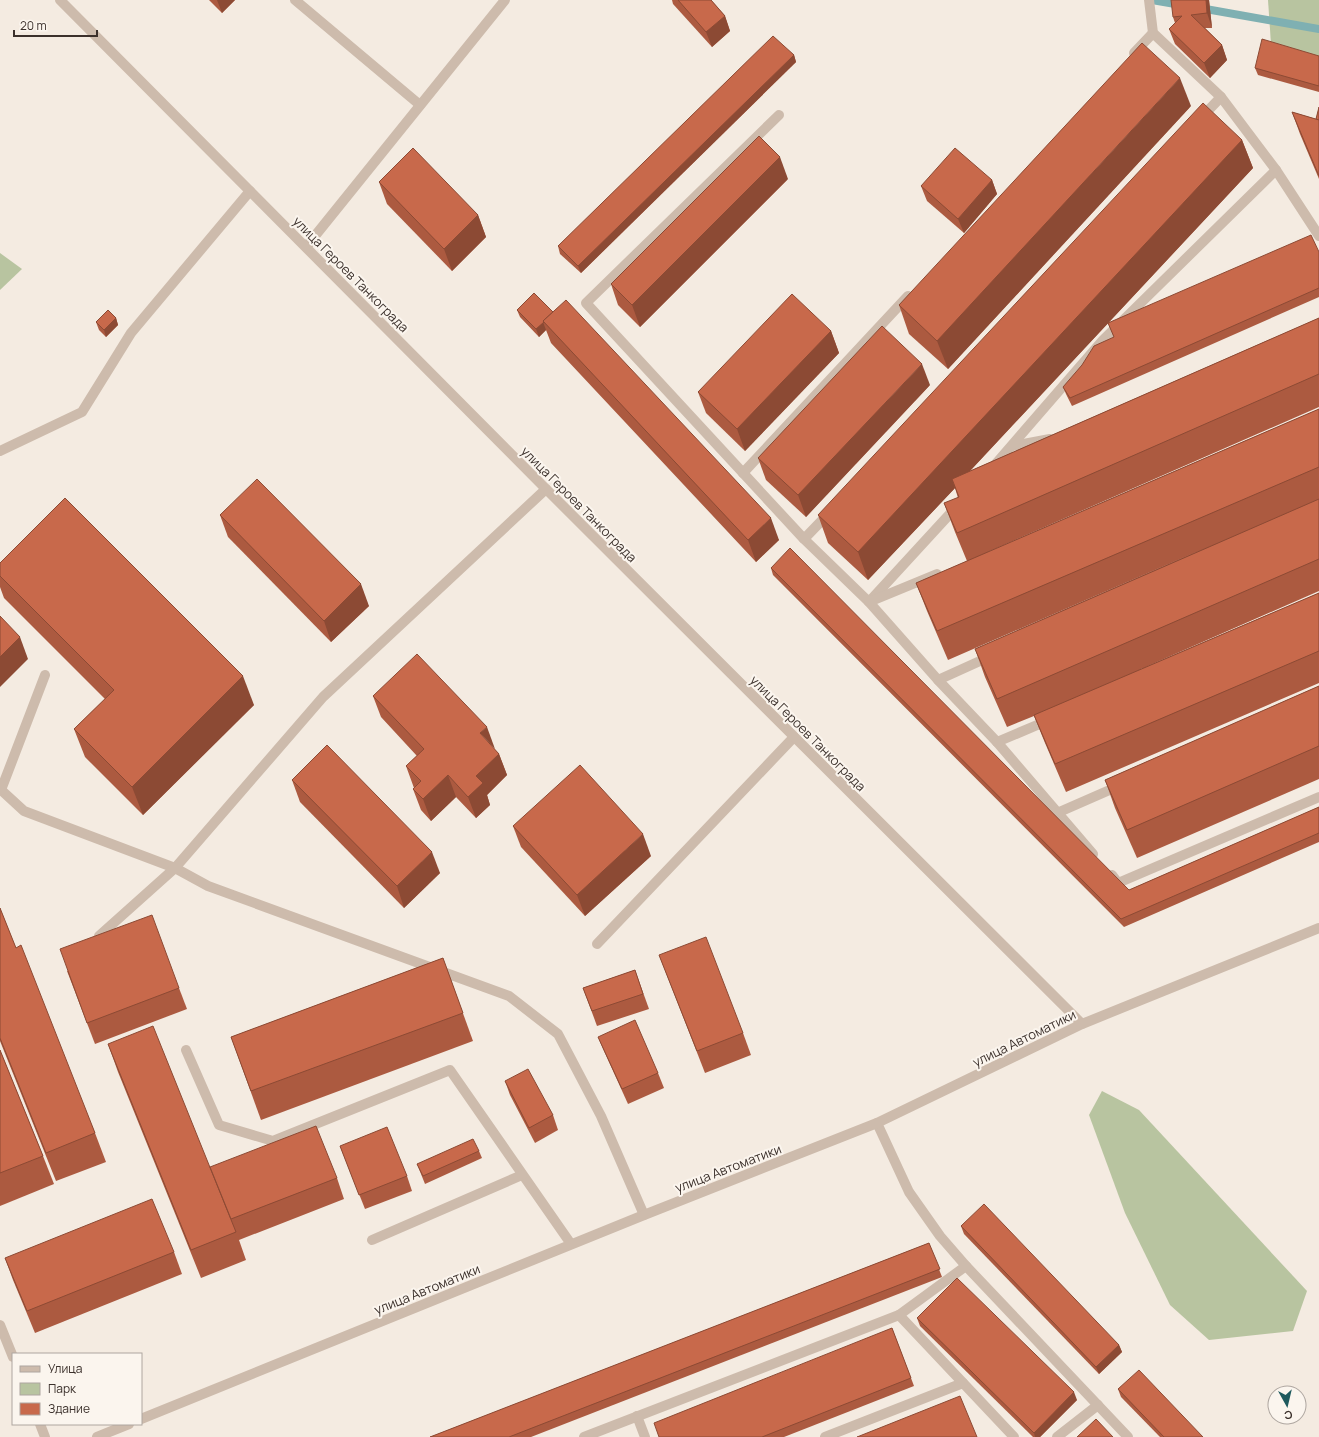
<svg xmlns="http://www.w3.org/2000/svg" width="1319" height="1437" viewBox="0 0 1319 1437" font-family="Manrope,sans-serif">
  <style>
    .green { fill: #b8c4a0 }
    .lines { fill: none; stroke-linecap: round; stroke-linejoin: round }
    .stream { stroke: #7fb0b2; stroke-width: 8 }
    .lane { stroke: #cdbbac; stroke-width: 10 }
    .street { stroke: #cdbbac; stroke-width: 10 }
    .wall { fill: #ac5a40 }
    .shaded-wall { fill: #8c4a34 }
    .building { fill: #c8694b; stroke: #8c4a34 }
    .labels { text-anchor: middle; stroke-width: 4; stroke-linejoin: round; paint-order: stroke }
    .street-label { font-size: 13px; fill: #3b302b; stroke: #fbf5ee }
  </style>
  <rect width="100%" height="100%" fill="#f4ebe1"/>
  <g class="green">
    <path d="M1268 0H1319V60L1271 44Z"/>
    <path d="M0 253 22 269 0 290Z"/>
    <path d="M1102 1091 1139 1110 1307 1291 1293 1331 1209 1340 1170 1305 1125 1213 1089 1115Z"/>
  </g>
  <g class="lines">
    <g class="stream">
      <path d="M1152 0 1181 5"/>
      <path d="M1200 8 1319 29"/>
    </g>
    <g class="lane">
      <path d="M295 0 420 105"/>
      <path d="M1149 0 1153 33 1221 97 1276 170 1319 236"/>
      <path d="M1134 53 1153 33"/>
      <path d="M779 115 586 303 804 539 869 602 958 505"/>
      <path d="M1200 119 1221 97"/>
      <path d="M306 247 505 0"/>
      <path d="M1012 446 1050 439"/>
      <path d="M0 451 82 412 131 333 250 191"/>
      <path d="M993 467 1103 340 1276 170"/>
      <path d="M743 473 908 296"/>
      <path d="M804 539 830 512"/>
      <path d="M937 574 869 602 938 680 997 742 1093 854"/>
      <path d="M938 680 991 656"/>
      <path d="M997 742 1049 720"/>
      <path d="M0 789 24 811 175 868 208 886 509 996 558 1034 601 1116 644 1215"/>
      <path d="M1 790 45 675"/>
      <path d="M1057 813 1121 785"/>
      <path d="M1112 875 1118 883 1319 797"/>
      <path d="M99 936 175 868 323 697 546 489"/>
      <path d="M597 944 794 737"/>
      <path d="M186 1050 219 1125 273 1141 450 1070 571 1244"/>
      <path d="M877 1123 909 1192 940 1236 966 1266 1128 1437"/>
      <path d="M372 1240 522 1175"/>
      <path d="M899 1315 1014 1437"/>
      <path d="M0 1325 13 1357"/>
      <path d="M637 1416 645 1437"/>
      <path d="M40 1424 45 1437"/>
      <path d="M584 1437 899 1315 966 1266"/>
      <path d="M825 1437 963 1383"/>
      <path d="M1057 1437 1098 1405"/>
    </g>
    <g class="street">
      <path d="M60 0 546 489 1082 1024"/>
      <path d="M141 1419 644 1215 877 1123 1082 1024 1319 928"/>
      <path d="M97 1437 129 1424"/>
    </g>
  </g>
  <g class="wall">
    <path d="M209 0H235L222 13Z"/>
    <path d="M672 0H711L725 16 730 31 712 47 673 4Z"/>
    <path d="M1209 0 1212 28H1205L1222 45 1227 60 1210 78 1175 44 1169 29 1175 23 1173 17Z"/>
    <path d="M794 55 796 62 581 273 560 254 558 246Z"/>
    <path d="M1319 56V92L1258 75 1255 68Z"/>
    <path d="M1191 106 948 369 909 334 899 305Z"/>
    <path d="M1319 107V179L1300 134 1292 112 1316 119Z"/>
    <path d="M1242 140 1253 168 970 471 1319 318V407L983 554 1319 409V591L1141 669 1319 593V683L1066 792 1045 743 1034 716 1007 727 985 677 975 649 1210 546 948 660 927 611 916 583 967 561 955 532 944 503 958 498 955 488 868 580 828 543 818 515Z"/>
    <path d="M788 179 640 327 618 305 611 284Z"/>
    <path d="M992 180 997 194 964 233 927 201 921 186Z"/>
    <path d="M379 182 478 215 486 237 452 271 387 204Z"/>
    <path d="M1319 252V297L1072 406 1066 394 1063 387 1114 337 1108 323Z"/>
    <path d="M517 310 553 312 779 540 756 562 551 343 546 330 539 337 520 317Z"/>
    <path d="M116 318 118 325 106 337 99 330 96 322Z"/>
    <path d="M831 331 839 353 745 451 706 413 698 392Z"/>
    <path d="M930 385 806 517 766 480 758 458Z"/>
    <path d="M220 515 369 606 331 642 228 537Z"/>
    <path d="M0 563 254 705 143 815 85 757 74 729 105 699 4 598 0 587Z"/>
    <path d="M771 568 1129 890 1319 807V842L1124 927 773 575Z"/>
    <path d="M1319 686V779L1137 858 1115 808 1105 780Z"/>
    <path d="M373 696 494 749 499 754 507 775 487 795 490 805 476 818 456 797 431 821 421 810 413 789 414 788 406 766 417 756 381 717Z"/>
    <path d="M292 780 440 873 404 908 300 802Z"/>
    <path d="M513 826 651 856 585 916 521 847Z"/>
    <path d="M0 908 16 948 95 1133 106 1162 56 1181 0 1041Z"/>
    <path d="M659 955 743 1033 751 1055 705 1073Z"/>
    <path d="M443 958 473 1041 261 1120 231 1037Z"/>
    <path d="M635 970 649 1009 597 1026 583 988Z"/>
    <path d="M67 971 179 988 187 1009 95 1044Z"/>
    <path d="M598 1037 658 1073 664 1088 628 1104 604 1051Z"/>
    <path d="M108 1044 210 1167 337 1178 344 1199 239 1240 246 1260 201 1278 118 1072Z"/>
    <path d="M0 1050 43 1156 54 1184 0 1206Z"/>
    <path d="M505 1081 553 1115 558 1130 535 1143 510 1095Z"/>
    <path d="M340 1146 407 1176 412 1191 365 1209Z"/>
    <path d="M479 1151 482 1158 425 1184 417 1164Z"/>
    <path d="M961 1226 1119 1345 1122 1352 1099 1374 964 1234Z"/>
    <path d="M929 1243 942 1277 531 1437H430Z"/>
    <path d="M174 1252 182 1274 35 1333 13 1280 5 1258Z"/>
    <path d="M917 1318 1077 1400 1040 1437H1033L920 1326Z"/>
    <path d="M892 1328 914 1386 784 1437H659Z"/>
    <path d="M1118 1389 1203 1437H1160L1121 1397Z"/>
  </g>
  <g class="shaded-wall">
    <path d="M217 0H235L222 13Z"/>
    <path d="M1206 0H1209L1212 28 1207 13Z"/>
    <path d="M725 16 730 31 712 47 706 32Z"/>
    <path d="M1222 45 1227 60 1210 78 1204 63Z"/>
    <path d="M794 55 796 62 581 273 578 266Z"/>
    <path d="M1180 78 1191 106 948 369 937 341Z"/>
    <path d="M1242 140 1253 168 955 487 952 479 955 488 868 580 858 552Z"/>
    <path d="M780 157 788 179 640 327 632 305Z"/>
    <path d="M992 180 997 194 964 233 958 219Z"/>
    <path d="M478 215 486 237 452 271 444 249Z"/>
    <path d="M116 318 118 325 106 337 104 330Z"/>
    <path d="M543 322 546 330 539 337 536 329Z"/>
    <path d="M831 331 839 353 745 451 737 429Z"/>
    <path d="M922 364 930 385 806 517 798 495Z"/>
    <path d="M771 518 779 540 756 562 748 540Z"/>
    <path d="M361 584 369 606 331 642 324 621Z"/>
    <path d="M20 637 28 659 0 687V657Z"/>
    <path d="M243 676 254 705 143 815 132 787Z"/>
    <path d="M487 727 495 749 480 733Z"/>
    <path d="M499 754 507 775 487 795 490 805 476 818 468 797 476 776Z"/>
    <path d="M448 775 456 797 431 821 423 799Z"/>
    <path d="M643 834 651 856 585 916 577 895Z"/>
    <path d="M432 852 440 873 404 908 397 886Z"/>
    <path d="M1119 1345 1122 1352 1099 1374 1096 1367Z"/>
    <path d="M1074 1392 1077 1400 1040 1437H1035L1034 1433Z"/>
  </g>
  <g class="building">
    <path d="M678 0H711L725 16 706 32Z"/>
    <path d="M1171 0H1206L1207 13 1191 15 1222 45 1204 63 1169 29 1182 16 1173 17Z"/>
    <path d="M773 36 794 55 578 266 558 246Z"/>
    <path d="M1262 39 1319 56V86L1255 68Z"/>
    <path d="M1142 43 1180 78 937 341 899 305Z"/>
    <path d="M1203 103 1242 140 858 552 818 515Z"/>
    <path d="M1319 107V120L1316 119Z"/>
    <path d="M1292 112 1319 120V176Z"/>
    <path d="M759 136 780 157 632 305 611 284Z"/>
    <path d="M413 148 478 215 444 249 379 182Z"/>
    <path d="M955 148 992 180 958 219 921 186Z"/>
    <path d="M1311 235 1319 252V288L1070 398 1063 387 1082 365 1094 346 1114 337 1108 323Z"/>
    <path d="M534 293 553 312 543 321 544 322 536 329 517 310Z"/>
    <path d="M792 294 831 331 737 429 698 392Z"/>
    <path d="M566 300 771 518 748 540 543 321Z"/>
    <path d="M108 310 116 318 104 330 96 322Z"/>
    <path d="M1319 318V374L957 533 944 503 959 497 952 479Z"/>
    <path d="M882 326 922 364 798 495 758 458Z"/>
    <path d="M1319 409V467L937 631 916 583Z"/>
    <path d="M257 479 361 584 324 621 220 515Z"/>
    <path d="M65 498 243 676 132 787 74 729 114 690 0 576V563Z"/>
    <path d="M1319 499V559L997 699 975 649Z"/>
    <path d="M790 548 1129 890 1319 807V833L1121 919 771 568Z"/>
    <path d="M1319 593V651L1055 764 1034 715Z"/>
    <path d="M0 616 20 637 0 657Z"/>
    <path d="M417 654 487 727 480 733 499 754 476 776 483 783 468 797 448 775 423 799 413 789 421 781 406 766 424 749 373 696Z"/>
    <path d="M1319 686V746L1127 830 1105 780Z"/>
    <path d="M327 745 432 852 397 886 292 780Z"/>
    <path d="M580 765 643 834 577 895 513 826Z"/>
    <path d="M0 908 16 948 21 945 95 1133 46 1153 0 1038Z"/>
    <path d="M152 915 179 988 87 1023 60 949Z"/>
    <path d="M706 937 743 1033 697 1051 659 955Z"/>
    <path d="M443 958 463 1013 251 1091 231 1037Z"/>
    <path d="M635 970 643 994 592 1011 583 988Z"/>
    <path d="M635 1020 658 1073 622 1089 598 1037Z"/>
    <path d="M153 1026 236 1232 191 1250 108 1044Z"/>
    <path d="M0 1050 43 1156 0 1173Z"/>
    <path d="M528 1069 553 1115 529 1128 505 1081Z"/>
    <path d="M316 1126 337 1178 231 1219 210 1167Z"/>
    <path d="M387 1127 407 1176 359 1195 340 1146Z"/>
    <path d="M473 1139 479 1151 423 1176 417 1164Z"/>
    <path d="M152 1199 174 1252 27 1311 5 1258Z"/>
    <path d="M984 1204 1119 1345 1096 1367 961 1226Z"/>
    <path d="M929 1243 940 1269 509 1437H430Z"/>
    <path d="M957 1278 1074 1392 1034 1433 917 1318Z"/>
    <path d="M892 1328 911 1378 762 1437H659L654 1423Z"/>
    <path d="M1139 1370 1203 1437H1164L1118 1389Z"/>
    <path d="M960 1396 977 1437H857Z"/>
    <path d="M1096 1419 1113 1437H1077Z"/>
  </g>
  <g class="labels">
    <g class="street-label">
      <text transform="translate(351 274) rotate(45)" y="5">улица Героев Танкограда</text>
      <text transform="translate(579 504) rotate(45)" y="5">улица Героев Танкограда</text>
      <text transform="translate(808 733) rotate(45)" y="5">улица Героев Танкограда</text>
      <text transform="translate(1024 1038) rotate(-26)" y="5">улица Автоматики</text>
      <text transform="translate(728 1168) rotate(-21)" y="5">улица Автоматики</text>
      <text transform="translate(427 1289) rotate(-22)" y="5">улица Автоматики</text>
    </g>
  </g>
  <rect x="12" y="1353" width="130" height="72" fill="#fbf5ee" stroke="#aea6a0"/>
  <rect x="20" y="1366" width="20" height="6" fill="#cdbbac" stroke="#aea6a0"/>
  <text x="48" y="1373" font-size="12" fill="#3b302b">Улица</text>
  <rect x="20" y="1383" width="20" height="12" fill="#b8c4a0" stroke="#aea6a0"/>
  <text x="48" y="1393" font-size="12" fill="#3b302b">Парк</text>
  <rect x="20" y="1403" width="20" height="12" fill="#c8694b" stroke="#aea6a0"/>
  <text x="48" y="1413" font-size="12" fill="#3b302b">Здание</text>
  <g transform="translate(1287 1405) rotate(172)"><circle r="19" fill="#fbf5ee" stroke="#aea6a0"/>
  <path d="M0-3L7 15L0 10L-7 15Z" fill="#1f5a5e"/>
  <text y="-6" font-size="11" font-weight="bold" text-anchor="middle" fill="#3b302b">С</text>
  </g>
  <path d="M14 30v6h83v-6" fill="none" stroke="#3b302b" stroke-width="2"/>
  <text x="20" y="30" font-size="12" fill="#3b302b" stroke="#fbf5ee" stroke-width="3" paint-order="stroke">20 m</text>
</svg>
